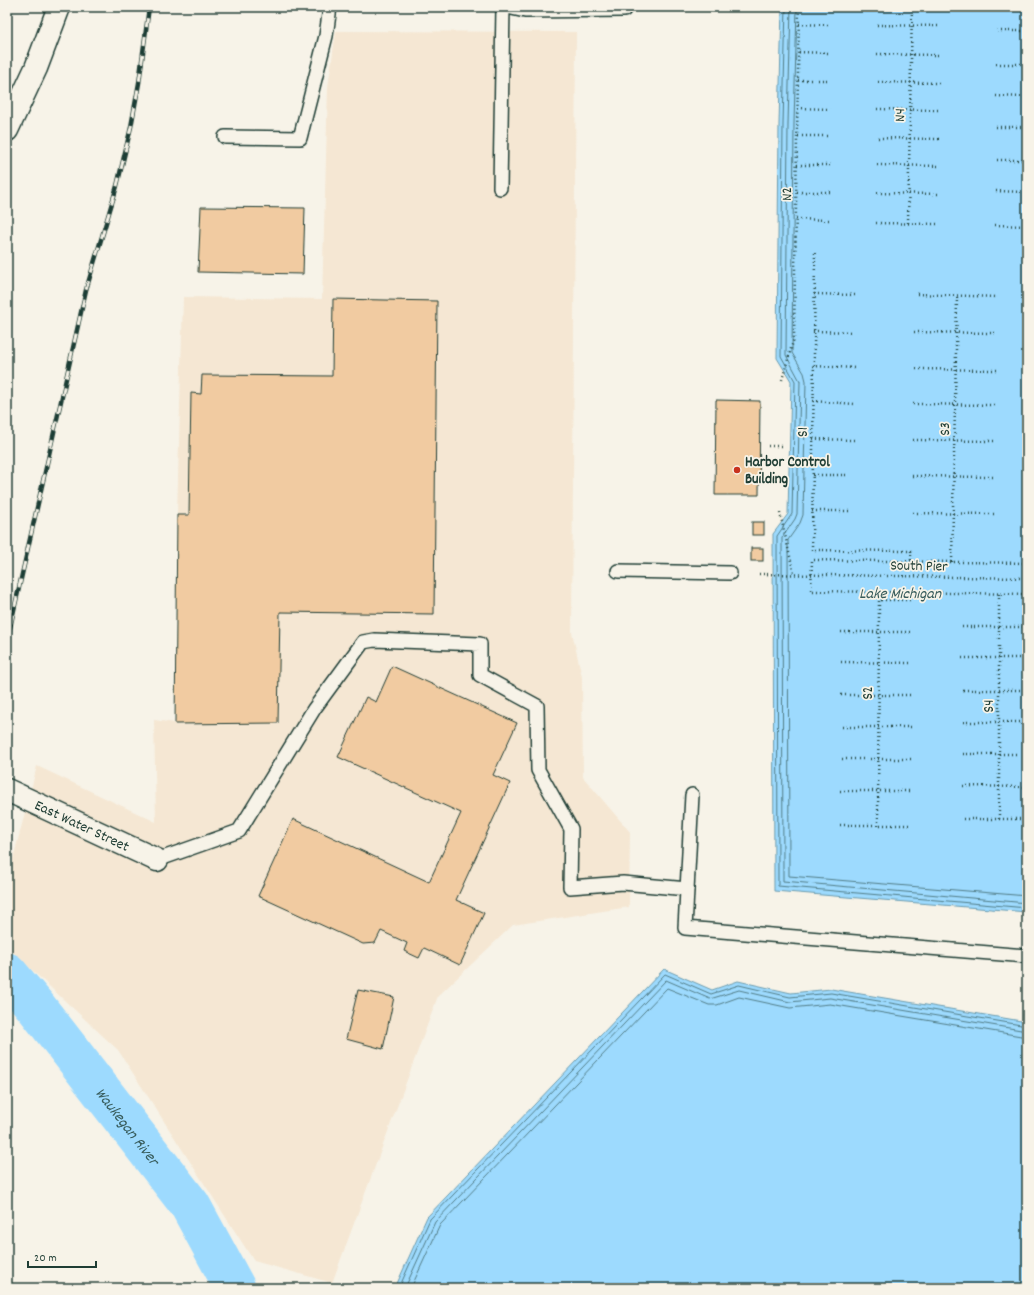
<svg xmlns="http://www.w3.org/2000/svg" width="1034" height="1295" viewBox="0 0 1034 1295" font-family="Dekko,sans-serif">
  <style>
    .built { fill: #f5e7d3 }
    .water { fill: #9ddafe; stroke: #6b9bad }
    .lines { fill: none; stroke-linecap: round; stroke-linejoin: round }
    .shore { stroke: #517c85; stroke-width: 1 }
    .river { stroke: #9ddafe; stroke-width: 41 }
    .building { fill: #f1cba1; stroke: #1f3d34 }
    .lane-casing { stroke: #1f3d34; stroke-width: 16 }
    .street-casing { stroke: #1f3d34; stroke-width: 25 }
    .secondary-casing { stroke: #1f3d34; stroke-width: 25 }
    .path { stroke: #1f3d34; stroke-width: 2.5; stroke-dasharray: 1 3; stroke-linecap: butt }
    .lane { stroke: #f7f3e8; stroke-width: 13 }
    .street { stroke: #f7f3e8; stroke-width: 22 }
    .secondary { stroke: #f7f3e8; stroke-width: 22 }
    .rail-casing { stroke: #1f3d34; stroke-width: 4.5 }
    .rail { stroke: #f7f3e8; stroke-width: 3; stroke-dasharray: 9; stroke-linecap: butt }
    .poi-dot { fill: #c8321e; stroke: #f7f3e8; stroke-width: 1.5 }
    .labels { text-anchor: middle; stroke-width: 3.5; stroke-linejoin: round; paint-order: stroke }
    .street-label { font-size: 15px; fill: #1f3d34; stroke: #f7f3e8 }
    .poi-label { font-size: 15px; font-weight: bold; fill: #1f3d34; stroke: #f7f3e8; text-anchor: start }
    .water-label { font-size: 16px; font-style: italic; fill: #385c5c; stroke: #f7f3e8 }
  </style>
  <rect width="100%" height="100%" fill="#f7f3e8"/>
  <filter id="ink" filterUnits="userSpaceOnUse"><feTurbulence type="fractalNoise" baseFrequency=".025" numOctaves="2"/><feDisplacementMap in="SourceGraphic" scale="8" xChannelSelector="R" yChannelSelector="G"/><feConvolveMatrix kernelMatrix="1 2 1 2 8 2 1 2 1" color-interpolation-filters="sRGB"/></filter>
  <g filter="url(#ink)">
    <path class="built" d="M336 31 576 32 572 632 582 677 583 777 630 832 629 907 513 925 438 996 332 1283 254 1261 118 1050 7 947V882L37 766 156 822 154 720 175 723 177 515 183 297 322 299 328 87Z"/>
    <g class="water">
      <path d="M782 7H1027V912L774 891 773 534 788 514 791 381 777 358 779 124Z"/>
      <path d="M664 969 712 990 738 981 791 993 831 989 1027 1022V1288H395L427 1217Z"/>
    </g>
    <g class="lines">
      <g class="shore">
        <path d="M786 7 783 124 781 356 795 381 792 514 777 536 778 886 1027 908"/>
        <path d="M791 7 788 124 786 355 800 381 797 514 795 519 782 538 783 881 1027 903"/>
        <path d="M797 7 794 124 792 353 804 373 806 381 803 515 800 523 788 540 789 876 1027 896"/>
        <path d="M399 1288 430 1219 665 974 711 994 739 985 790 997 831 993 1027 1026"/>
        <path d="M405 1288 435 1222 666 980 710 999 739 990 790 1002 830 998 1027 1031"/>
        <path d="M411 1288 440 1225 667 988 709 1005H717L739 997 790 1008 830 1004 1027 1037"/>
      </g>
      <path class="river" id="s1" d="M7 973 36 1007 190 1205 235 1288"/>
    </g>
    <g class="building">
      <path d="M201 207 305 208 303 274 198 272Z"/>
      <path d="M333 299 437 301 434 614 280 612 278 723 175 724 177 515H189L191 393 201 394 202 375 332 376Z"/>
      <path d="M716 400 760 401 759 495H715Z"/>
      <rect x="752" y="522" width="12" height="13"/>
      <rect x="751" y="548" width="12" height="13"/>
      <path d="M392 666 517 723 493 775 510 783 456 900 484 913 460 965 424 948 419 958 404 951 407 943 381 931 375 943 363 944 258 896 293 819 429 882 461 813 338 757 366 697 376 702Z"/>
      <path d="M358 990 394 997 383 1049 346 1039Z"/>
    </g>
    <g class="lines">
      <defs>
        <g id="lane">
          <path d="M507 7 525 11 624 10"/>
          <path d="M225 137 300 138 326 36 330 7"/>
          <path d="M500 188 503 7"/>
          <path d="M618 571 730 573"/>
          <path d="M692 795 685 928 1027 956"/>
          <path d="M157 860 239 831 314 709 363 642 374 640 480 644V675L537 706 538 770 571 829 570 887 623 883 687 889"/>
        </g>
        <g id="street">
          <path id="s2" d="M7 790 157 860"/>
        </g>
        <path id="secondary" d="M7 130 36 68 59 7"/>
      </defs>
      <use href="#lane" class="lane-casing"/>
      <use href="#street" class="street-casing"/>
      <use href="#secondary" class="secondary-casing"/>
      <g class="path">
        <path d="M799 24 830 25"/>
        <path d="M877 25 939 26"/>
        <path d="M997 31H1027"/>
        <path d="M799 52 830 53"/>
        <path d="M877 54 939 55"/>
        <path d="M996 64H1027"/>
        <path d="M798 80H830"/>
        <path d="M878 82 940 83"/>
        <path d="M996 96 1027 97"/>
        <path d="M798 108 830 109"/>
        <path d="M877 109 939 110"/>
        <path d="M996 127H1027"/>
        <path d="M798 136H829"/>
        <path d="M878 138 940 139"/>
        <path d="M997 160H1027"/>
        <path d="M797 165H830"/>
        <path d="M877 165 939 166"/>
        <path d="M996 191 1027 192"/>
        <path d="M797 192H830"/>
        <path d="M877 193 939 194"/>
        <path d="M796 219 830 220"/>
        <path d="M876 223 938 224"/>
        <path d="M908 223 912 7"/>
        <path d="M995 225 1027 226"/>
        <path d="M815 253 812 550 911 551V561"/>
        <path d="M814 294 856 295"/>
        <path d="M917 294 997 297"/>
        <path d="M813 331 855 332"/>
        <path d="M914 332 996 333"/>
        <path d="M813 366 856 368"/>
        <path d="M916 369 998 370"/>
        <path d="M782 380 794 338 799 7"/>
        <path d="M813 401 855 404"/>
        <path d="M913 404 995 405"/>
        <path d="M813 439 854 440"/>
        <path d="M913 440 995 441"/>
        <path d="M768 446H781"/>
        <path d="M813 475H853"/>
        <path d="M912 476 994 477"/>
        <path d="M812 511H850"/>
        <path d="M780 513 794 574"/>
        <path d="M913 513 994 514"/>
        <path d="M952 562 957 297"/>
        <path d="M1027 563 812 560 811 591 1027 594"/>
        <path d="M759 574 1027 578"/>
        <path d="M962 627H1027"/>
        <path d="M841 632H912"/>
        <path d="M962 658H1027"/>
        <path d="M841 662 912 663"/>
        <path d="M963 690H1027"/>
        <path d="M841 695H912"/>
        <path d="M963 722H1027"/>
        <path d="M842 727H913"/>
        <path d="M963 754H1027"/>
        <path d="M842 759H913"/>
        <path d="M963 786 1027 787"/>
        <path d="M840 791H911"/>
        <path d="M963 819H1027"/>
        <path d="M999 819V593"/>
        <path d="M840 825H911"/>
        <path d="M878 826 879 600H910V592"/>
      </g>
      <use href="#lane" class="lane"/>
      <use href="#street" class="street"/>
      <use href="#secondary" class="secondary"/>
      <defs>
        <path id="rail" d="M7 641 86 290 117 186 131 127 139 83 149 7"/>
      </defs>
      <use href="#rail" class="rail-casing"/>
      <use href="#rail" class="rail"/>
    </g>
  </g>
  <circle class="poi-dot" cx="737" cy="470" r="4"/>
  <g class="labels">
    <g class="street-label">
      <text transform="translate(899 115) rotate(-89)" y="5">N4</text>
      <text transform="translate(786 194) rotate(-89)" y="5">N2</text>
      <text transform="translate(944 429) rotate(-89)" y="5">S3</text>
      <text transform="translate(802 432) rotate(-90)" y="5">S1</text>
      <text transform="translate(919 565) rotate(1)" y="5">South Pier</text>
      <text transform="translate(867 693) rotate(-90)" y="5">S2</text>
      <text transform="translate(988 706) rotate(-90)" y="5">S4</text>
      <text dy="5" stroke="none"><textPath href="#s2" startOffset="83">East Water Street</textPath></text>
    </g>
    <g class="poi-label">
      <text x="745" y="466">Harbor Control<tspan x="745" dy="17">Building</tspan></text>
    </g>
    <g class="water-label">
      <text x="900" y="598">Lake Michigan</text>
      <text dy="6" stroke="none"><textPath href="#s1" startOffset="195">Waukegan River</textPath></text>
    </g>
  </g>
  <rect width="1034" height="1295" fill="none" stroke="#f7f3e8" stroke-width="24"/>
  <rect x="12" y="12" width="1010" height="1271" fill="none" stroke="#1f3d34" stroke-width="1.5" filter="url(#ink)"/>
  <path d="M28 1261v6h68v-6" fill="none" stroke="#1f3d34" stroke-width="2"/>
  <text x="34" y="1261" font-size="12" fill="#1f3d34" stroke="#f7f3e8" stroke-width="3" paint-order="stroke">20 m</text>
</svg>
